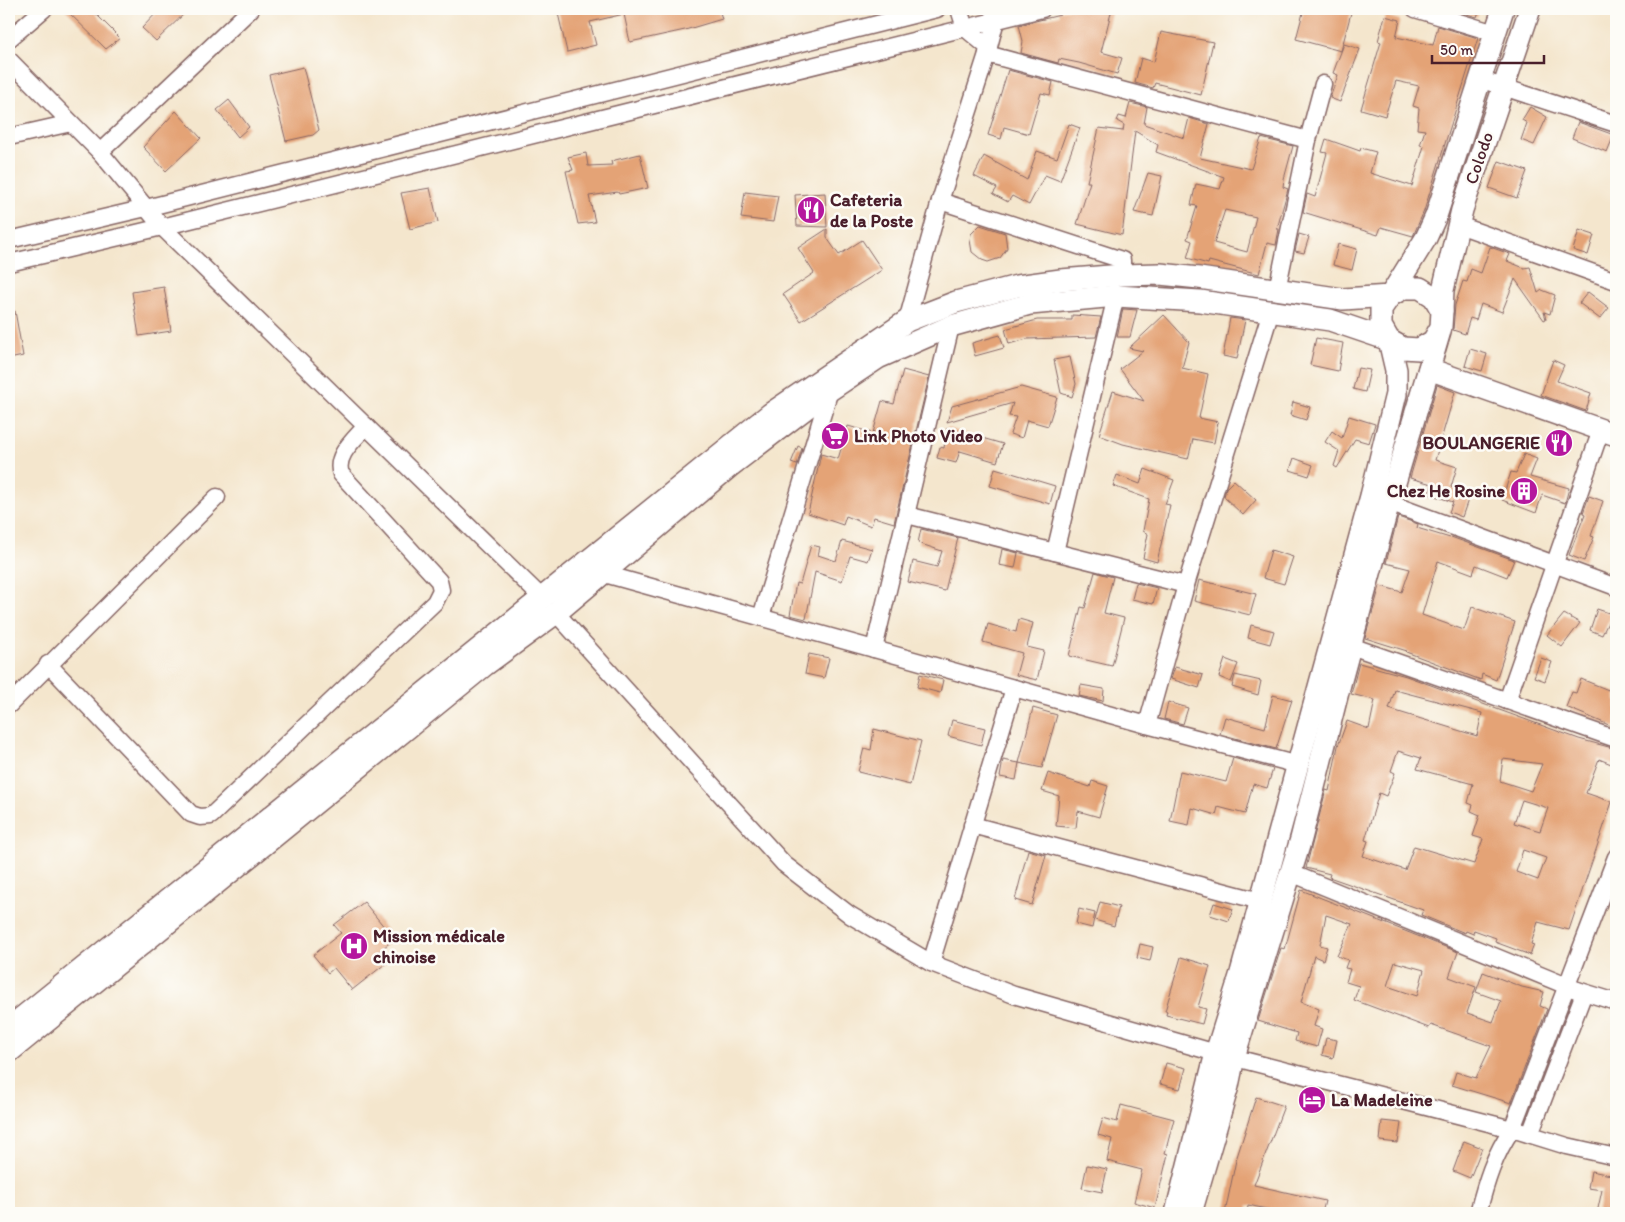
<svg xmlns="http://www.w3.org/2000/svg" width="1625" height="1222" viewBox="0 0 1625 1222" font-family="Itim,sans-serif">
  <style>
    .building { fill: #e4a376; fill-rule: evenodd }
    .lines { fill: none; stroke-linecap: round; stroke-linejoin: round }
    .minor-casing { stroke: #866564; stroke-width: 19 }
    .major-casing { stroke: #866564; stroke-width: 24 }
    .minor { stroke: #fff; stroke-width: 16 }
    .major { stroke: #fff; stroke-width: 21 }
    .labels { text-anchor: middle; stroke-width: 5; stroke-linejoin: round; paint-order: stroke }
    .street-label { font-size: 18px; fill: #4a1f2b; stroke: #fdfcf7 }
    .poi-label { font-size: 18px; font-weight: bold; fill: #4a1f2b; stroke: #fdfcf7; text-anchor: start }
  </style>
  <rect width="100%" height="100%" fill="#fdfcf7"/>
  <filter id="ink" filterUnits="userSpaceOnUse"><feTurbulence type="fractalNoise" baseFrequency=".02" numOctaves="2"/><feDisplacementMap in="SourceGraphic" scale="10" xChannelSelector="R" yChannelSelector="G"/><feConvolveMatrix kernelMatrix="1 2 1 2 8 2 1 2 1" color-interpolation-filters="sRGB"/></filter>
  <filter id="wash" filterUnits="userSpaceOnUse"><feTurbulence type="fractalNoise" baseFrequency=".0096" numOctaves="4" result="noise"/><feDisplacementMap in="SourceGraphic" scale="20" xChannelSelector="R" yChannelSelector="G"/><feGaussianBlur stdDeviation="1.12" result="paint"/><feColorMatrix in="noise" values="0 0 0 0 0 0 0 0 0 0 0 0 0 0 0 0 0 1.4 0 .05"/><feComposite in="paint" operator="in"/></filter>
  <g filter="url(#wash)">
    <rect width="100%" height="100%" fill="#f4e6cd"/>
    <g id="blocks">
      <g class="building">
        <path d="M65 9H91L120 38 106 49Z"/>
        <path d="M160 9H189L156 41 142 28Z"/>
        <path d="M557 9H719L722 19 685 30 630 42 624 14 590 22 596 45 567 52Z"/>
        <path d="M1069 9H1112L1101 52 1122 58 1117 74 1079 63 1059 59 1058 63 1021 53 1023 41 1019 25 1060 15 1059 11Z"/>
        <path d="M1304 9H1352L1341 51 1296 39Z"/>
        <path d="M1449 9H1480L1477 17Z"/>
        <path d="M1385 16 1400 20 1396 37 1433 45 1438 26 1478 38 1424 211 1413 236 1381 227 1378 235 1303 212 1307 194 1315 197 1327 153 1322 152 1326 139 1360 151 1361 148 1376 152 1370 173 1412 186 1424 146 1420 145 1425 130 1417 129 1419 108 1413 106 1419 86 1396 81 1385 116 1361 109 1381 42 1378 41Z"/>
        <path d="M1161 32 1213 42 1201 95 1155 83 1153 88 1135 83 1141 58 1154 62Z"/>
        <path d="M1344 44 1360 49 1340 102 1330 98 1338 75 1333 73Z"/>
        <path d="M303 67 319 130 313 135 286 141 269 75Z"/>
        <path d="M1008 70 1053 82 1050 95 1041 93 1029 134 1004 127 1001 139 988 135Z"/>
        <path d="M229 100 249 127 238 137 217 110Z"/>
        <path d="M1130 103 1147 107 1144 124 1184 138 1189 118 1209 124 1200 158 1251 169 1261 138 1293 146 1284 179 1283 187 1288 189 1277 229H1279L1276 245 1267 243 1259 274 1209 261 1208 264 1187 258 1192 241 1187 239 1197 206 1191 205 1196 184 1220 189 1224 177 1156 152 1158 145 1135 131 1122 235 1077 224 1090 182H1087L1099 128 1123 131 1124 125 1117 121 1119 116 1126 118ZM1225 210 1256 217 1247 252 1214 243Z"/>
        <path d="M1530 107 1547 117 1534 145 1521 140 1527 123 1522 120Z"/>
        <path d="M176 111 201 138 166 171 143 147Z"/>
        <path d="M1578 122 1614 135 1607 152 1572 138Z"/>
        <path d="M1069 124 1080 128 1060 181 1045 175 1029 205 1012 196 1008 202 993 194 997 188 974 176 984 156 1027 180 1037 151 1057 158Z"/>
        <path d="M586 153 588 166 612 165 611 161 640 154 648 188 619 194 618 192 589 196 595 222 578 224 566 171 573 170 568 157Z"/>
        <path d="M1499 161 1527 171 1517 198 1489 188Z"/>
        <path d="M1148 173 1162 176 1153 216 1134 212Z"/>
        <path d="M430 188 438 222 410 229 401 193Z"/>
        <path d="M745 192 778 196 773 222 741 218Z"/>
        <path d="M825 193 827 227 797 226 795 195Z"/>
        <path d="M980 225 1005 233 1007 248 1000 258 988 262 982 260 972 252 970 240 971 234Z"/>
        <path d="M827 229V238L839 255 862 240 882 270 801 321 783 294 814 273 798 248Z"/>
        <path d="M1579 230 1594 235 1588 255 1573 250Z"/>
        <path d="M1299 234 1309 237 1304 253 1295 251Z"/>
        <path d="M1338 244 1357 249 1352 270 1333 265Z"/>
        <path d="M1490 247 1510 254 1507 261 1524 268 1530 267 1538 293 1542 290 1555 295 1550 314 1544 312 1546 319 1544 320 1515 279 1502 312 1481 304 1476 320 1470 318 1465 334 1453 330 1455 305 1463 281 1467 282 1471 269 1481 273Z"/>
        <path d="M164 287 171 331 139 336 132 292Z"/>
        <path d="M1588 292 1609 308 1600 319 1579 303Z"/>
        <path d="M1123 309 1137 310 1130 337H1117Z"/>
        <path d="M15 311 23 356 9 359V312Z"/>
        <path d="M1072 315 1101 317 1096 337 1027 339 1009 344 1005 329 1037 320H1072Z"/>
        <path d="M1164 315 1189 342 1182 368 1208 374 1199 418 1218 422 1214 443 1193 439 1188 459 1123 444 1099 435 1113 391 1144 401 1120 369 1143 351 1129 348Z"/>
        <path d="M1230 318 1245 320 1237 359 1223 356Z"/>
        <path d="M1000 335 1004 348 975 356 972 343Z"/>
        <path d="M1316 338 1343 343 1338 371 1310 365Z"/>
        <path d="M1470 349 1487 354 1482 371 1465 366Z"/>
        <path d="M1070 357 1076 384 1072 397 1061 393 1054 360Z"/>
        <path d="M1553 360 1564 365 1557 381 1591 393 1586 411 1541 395Z"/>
        <path d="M1358 368 1370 370 1365 392 1353 389Z"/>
        <path d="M903 370 929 377 894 523 874 517 871 526 846 516 843 525 808 513 821 454 838 459 848 426 873 433 882 401 894 404Z"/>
        <path d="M1437 385 1455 392 1435 460 1457 467 1451 487 1470 494 1462 517 1449 512 1453 502 1429 494 1432 484 1410 478Z"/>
        <path d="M1021 387 1057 397 1048 426 1027 420 1022 438 1010 434 1016 417 1009 416 1013 403 947 422 952 406Z"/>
        <path d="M1293 402 1310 407 1306 420 1290 415Z"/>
        <path d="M1349 416 1375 424 1369 443 1355 439 1337 468 1334 466 1339 451 1325 442 1332 431 1342 438Z"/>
        <path d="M947 428 1003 444 997 462 960 451 956 463 937 458 940 447 944 448Z"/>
        <path d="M798 446 802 448 797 465 791 463Z"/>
        <path d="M1524 454 1537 459 1530 477 1569 488 1565 503 1542 495 1536 513 1502 500 1511 472 1516 473Z"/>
        <path d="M1294 458 1313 465 1309 476 1290 470Z"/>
        <path d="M995 468 1055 486 1050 504 990 486Z"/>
        <path d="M1145 469 1174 480 1165 504 1170 505 1157 562 1143 558 1148 534 1143 531 1149 499 1113 486 1117 475 1140 484Z"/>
        <path d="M1234 480 1256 500 1243 515 1224 497 1226 488Z"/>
        <path d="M1589 496 1603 501 1591 536 1594 537 1584 561 1569 555 1585 514 1583 513Z"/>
        <path d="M1398 517 1418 524 1417 528 1450 538 1451 537 1514 560 1507 577 1476 565 1473 574 1438 561 1422 615 1464 630 1472 607 1515 622 1496 680 1482 674 1481 680 1406 652 1407 651 1365 638 1380 586 1402 592 1410 569 1386 563Z"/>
        <path d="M921 529 958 538 945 591 908 582 913 561 937 567 942 551 918 543Z"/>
        <path d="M842 541 872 549 868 561 850 556 842 581 815 572 806 619 790 615 796 583 800 584 811 545 820 547 818 555 836 561Z"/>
        <path d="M1002 549 1018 553 1015 568 999 565Z"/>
        <path d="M1271 550 1293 557 1284 584 1263 578Z"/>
        <path d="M1095 572 1113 577 1104 613 1124 618 1112 666 1069 656 1081 607 1085 608Z"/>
        <path d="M1199 580 1256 594 1250 615 1194 601Z"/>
        <path d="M1136 583 1157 588 1153 604 1132 599Z"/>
        <path d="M1597 609 1612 614 1602 635 1590 630Z"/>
        <path d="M1564 614 1580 623 1562 647 1547 635Z"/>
        <path d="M1019 619 1033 623 1027 647 1044 651 1037 680 1016 675 1022 653 983 642 988 624 1016 632Z"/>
        <path d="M1251 625 1274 631 1270 644 1248 638Z"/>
        <path d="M809 654 829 658 824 678 805 674Z"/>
        <path d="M1541 658 1552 662 1545 681 1534 677Z"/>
        <path d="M1225 659 1238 664 1231 682 1219 677Z"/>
        <path d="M1359 663 1406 676 1579 739 1616 749V766L1599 759 1586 793 1612 802 1569 930 1538 922 1531 944 1534 945 1530 955 1495 942 1496 938 1474 930 1473 934 1466 931 1465 933 1421 915 1423 910 1329 877 1330 874 1306 868 1326 790 1329 791 1338 746 1347 721 1369 729 1375 700 1351 694ZM1395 690 1482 713 1477 736 1389 709ZM1398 751 1421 758 1417 769 1473 784 1468 803 1473 805 1471 811 1480 815 1473 836 1483 839 1474 864 1414 846 1405 870 1363 856 1368 841 1365 840 1379 793 1386 796 1395 773 1391 771ZM1503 759 1542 764 1531 791 1500 781ZM1522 800 1548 808 1540 831 1514 823ZM1523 850 1546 858 1538 880 1516 872Z"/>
        <path d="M1175 667 1203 675 1199 688 1171 679Z"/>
        <path d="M920 674 943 680 940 693 917 687Z"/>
        <path d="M1235 675 1261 681 1258 695 1232 687Z"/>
        <path d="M1581 679 1616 693V728L1566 707 1572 692 1576 693Z"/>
        <path d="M1081 685 1104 689 1103 701 1079 696Z"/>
        <path d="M1273 695 1292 700 1276 749 1220 734 1225 717 1265 728Z"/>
        <path d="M1168 702 1188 708 1183 724 1164 719Z"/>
        <path d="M1033 708 1057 715 1042 768 1019 763Z"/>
        <path d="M952 720 985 728 981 745 948 736Z"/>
        <path d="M874 729 921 741 910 785 858 772 864 748 871 750Z"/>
        <path d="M1233 758 1273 769 1267 788 1253 784 1245 814 1218 807 1216 815 1192 808 1189 825 1170 821 1180 771 1226 782Z"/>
        <path d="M1003 760 1019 763 1016 780 1000 777Z"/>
        <path d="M1048 773 1090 787 1092 781 1108 786 1099 817 1078 811 1076 828 1056 826 1059 796 1042 791Z"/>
        <path d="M1028 850 1046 855 1032 905 1015 900Z"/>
        <path d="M1301 890 1458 952 1449 977 1476 987 1467 1013 1493 1022 1501 1001 1476 992 1483 972 1522 987 1544 992 1540 1006 1547 1009 1511 1103 1452 1085 1456 1072 1476 1078 1491 1046 1431 1025 1429 1028 1354 1000 1359 986 1346 982 1350 969 1345 968 1348 960 1337 956 1352 924 1329 916 1326 915 1320 945 1327 947 1323 960 1314 956 1301 1002 1319 1009 1314 1026 1322 1029 1317 1047 1295 1041 1297 1033 1258 1021 1281 948 1285 949ZM1395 962 1424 970 1417 996 1387 986Z"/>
        <path d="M364 902 394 939 376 954 385 964 352 990 334 968 328 973 313 955 341 933 334 925Z"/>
        <path d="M1100 902 1119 907 1114 926 1095 920Z"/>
        <path d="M1214 903 1233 909 1229 921 1210 915Z"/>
        <path d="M1079 909 1095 913 1092 928 1076 924Z"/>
        <path d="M1140 944 1153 947 1150 961 1137 958Z"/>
        <path d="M1181 957 1210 966 1198 1007 1206 1009 1202 1024 1166 1015 1167 1011H1165Z"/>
        <path d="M1326 1038 1337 1040 1333 1058 1322 1055Z"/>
        <path d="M1166 1063 1186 1068 1180 1089 1160 1084Z"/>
        <path d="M1256 1097 1284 1106 1254 1185 1325 1201 1322 1213H1285L1248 1205 1247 1213H1225L1236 1160Z"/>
        <path d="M1121 1105 1174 1119 1165 1153 1168 1154 1155 1208 1134 1202 1142 1170 1107 1161 1112 1139 1098 1135 1103 1118 1117 1122Z"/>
        <path d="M1382 1121 1401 1123 1398 1143 1380 1141Z"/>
        <path d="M1464 1141 1482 1148 1470 1178 1453 1171Z"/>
        <path d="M1087 1165 1107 1169 1102 1192 1082 1188Z"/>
        <path d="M1591 1171 1616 1176V1213H1597L1602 1190 1588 1188Z"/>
      </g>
    </g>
  </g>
  <g filter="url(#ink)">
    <use href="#blocks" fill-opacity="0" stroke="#866564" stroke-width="1"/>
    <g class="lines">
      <defs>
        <g id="minor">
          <path d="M959 9 965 28 989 48"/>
          <path d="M1415 9 1495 33"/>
          <path d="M9 39 44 9"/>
          <path d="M987 54 1308 140"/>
          <path d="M9 60 100 152 162 227 541 597"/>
          <path d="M1482 80 1616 124"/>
          <path d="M9 137 71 123"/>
          <path d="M100 152 251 9"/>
          <path d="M940 201 1122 260V275"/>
          <path d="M1459 225 1616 281"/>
          <path d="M9 240 146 208 937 9"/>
          <path d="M9 263 162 227 1042 9"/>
          <path d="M1277 290 1308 140 1323 84"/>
          <path d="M907 321 940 201 987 54 996 20 993 9"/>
          <path d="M1389 503 1616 587"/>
          <path d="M907 515 1186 585"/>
          <path d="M1055 552 1116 296"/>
          <path d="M594 571 1147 725 1298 765"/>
          <path d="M556 613 784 864 850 915 931 963 1014 995 1216 1053 1512 1129 1567 1146 1616 1157"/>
          <path d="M761 617 830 390"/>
          <path d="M1351 646 1616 739"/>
          <path d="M874 649 951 326"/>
          <path d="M48 664 191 814 200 817 211 816 435 602 441 590 439 581 341 474C334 456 354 440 366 426"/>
          <path d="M1507 701 1601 430"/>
          <path d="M9 705 217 497"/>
          <path d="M1147 725 1186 585 1271 311"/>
          <path d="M972 825 1260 901"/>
          <path d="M1291 873 1584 993 1530 1134"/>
          <path d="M931 963 1014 688"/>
          <path d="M1574 989 1616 1002"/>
          <path d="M1478 1213C1486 1182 1494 1155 1512 1129L1616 857"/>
        </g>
        <g id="major">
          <path d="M1442 311 1443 290 1462 210 1530 9"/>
          <path d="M1429 369 1616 435"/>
          <path d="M9 1028 770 414 907 321 956 302 1017 286 1061 280 1122 275 1160 274 1199 278 1343 299 1390 296 1426 238 1436 216 1503 9"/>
          <path d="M9 1052 485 665 556 613 729 467 830 390 878 358 951 326 1030 304 1116 296 1200 301 1330 320 1389 340 1403 348 1419 349 1433 341 1441 327 1442 311 1434 297 1420 288H1404L1390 296 1381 309V326L1389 340 1396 370V394L1371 496 1241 973 1216 1053 1176 1213"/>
          <path d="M1191 1213 1228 1086 1234 1057 1301 839 1340 684 1389 503 1440 331"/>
        </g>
      </defs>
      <use href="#minor" class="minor-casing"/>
      <use href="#major" class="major-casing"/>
      <use href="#minor" class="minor"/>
      <use href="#major" class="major"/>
    </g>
  </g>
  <defs>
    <symbol id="restaurant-disc" viewBox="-11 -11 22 22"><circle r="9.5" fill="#b5179e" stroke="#fdfcf7"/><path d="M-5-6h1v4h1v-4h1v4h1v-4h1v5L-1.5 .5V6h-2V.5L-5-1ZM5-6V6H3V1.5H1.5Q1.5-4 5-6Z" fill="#fff"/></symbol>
    <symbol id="supermarket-disc" viewBox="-11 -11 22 22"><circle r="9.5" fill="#b5179e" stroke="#fdfcf7"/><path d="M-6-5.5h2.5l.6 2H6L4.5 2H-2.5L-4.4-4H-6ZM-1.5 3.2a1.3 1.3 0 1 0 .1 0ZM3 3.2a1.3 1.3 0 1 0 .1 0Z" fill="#fff"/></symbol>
    <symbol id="building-disc" viewBox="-11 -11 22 22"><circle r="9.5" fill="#b5179e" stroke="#fdfcf7"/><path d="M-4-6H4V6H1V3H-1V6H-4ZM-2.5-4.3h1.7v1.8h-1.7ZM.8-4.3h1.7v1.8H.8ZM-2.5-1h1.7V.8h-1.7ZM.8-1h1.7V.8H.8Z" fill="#fff"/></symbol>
    <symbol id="hospital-disc" viewBox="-11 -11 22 22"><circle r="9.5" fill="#b5179e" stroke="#fdfcf7"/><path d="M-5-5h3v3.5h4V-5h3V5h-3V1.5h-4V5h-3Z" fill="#fff"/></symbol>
    <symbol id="hotel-disc" viewBox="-11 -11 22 22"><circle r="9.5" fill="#b5179e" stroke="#fdfcf7"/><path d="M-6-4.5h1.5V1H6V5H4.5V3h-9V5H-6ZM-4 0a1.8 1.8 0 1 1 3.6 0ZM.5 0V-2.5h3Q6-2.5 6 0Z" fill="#fff"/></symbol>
  </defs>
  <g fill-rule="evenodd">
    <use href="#restaurant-disc" x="795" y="194" width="32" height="32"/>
    <use href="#supermarket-disc" x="819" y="420" width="32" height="32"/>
    <use href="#restaurant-disc" x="1543" y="427" width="32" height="32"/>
    <use href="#building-disc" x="1508" y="475" width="32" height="32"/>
    <use href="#hospital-disc" x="338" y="930" width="32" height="32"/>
    <use href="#hotel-disc" x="1296" y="1084" width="32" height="32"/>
  </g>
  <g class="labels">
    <g class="street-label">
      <text transform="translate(1479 158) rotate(-71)" y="6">Colodo</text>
    </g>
    <g class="poi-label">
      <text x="830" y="206">Cafeteria<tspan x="830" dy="21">de la Poste</tspan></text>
      <text x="854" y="442">Link Photo Video</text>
      <text x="1540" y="449" text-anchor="end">BOULANGERIE</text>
      <text x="1505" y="497" text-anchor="end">Chez He Rosine</text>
      <text x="373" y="942">Mission médicale<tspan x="373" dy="21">chinoise</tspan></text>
      <text x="1331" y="1106">La Madeleine</text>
    </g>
  </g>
  <rect width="1625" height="1222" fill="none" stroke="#fdfcf7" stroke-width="30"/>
  <path d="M1432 55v8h112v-8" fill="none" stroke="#4a1f2b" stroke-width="2.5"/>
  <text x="1440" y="55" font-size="15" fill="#4a1f2b" stroke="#fdfcf7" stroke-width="4" paint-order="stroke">50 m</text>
</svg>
